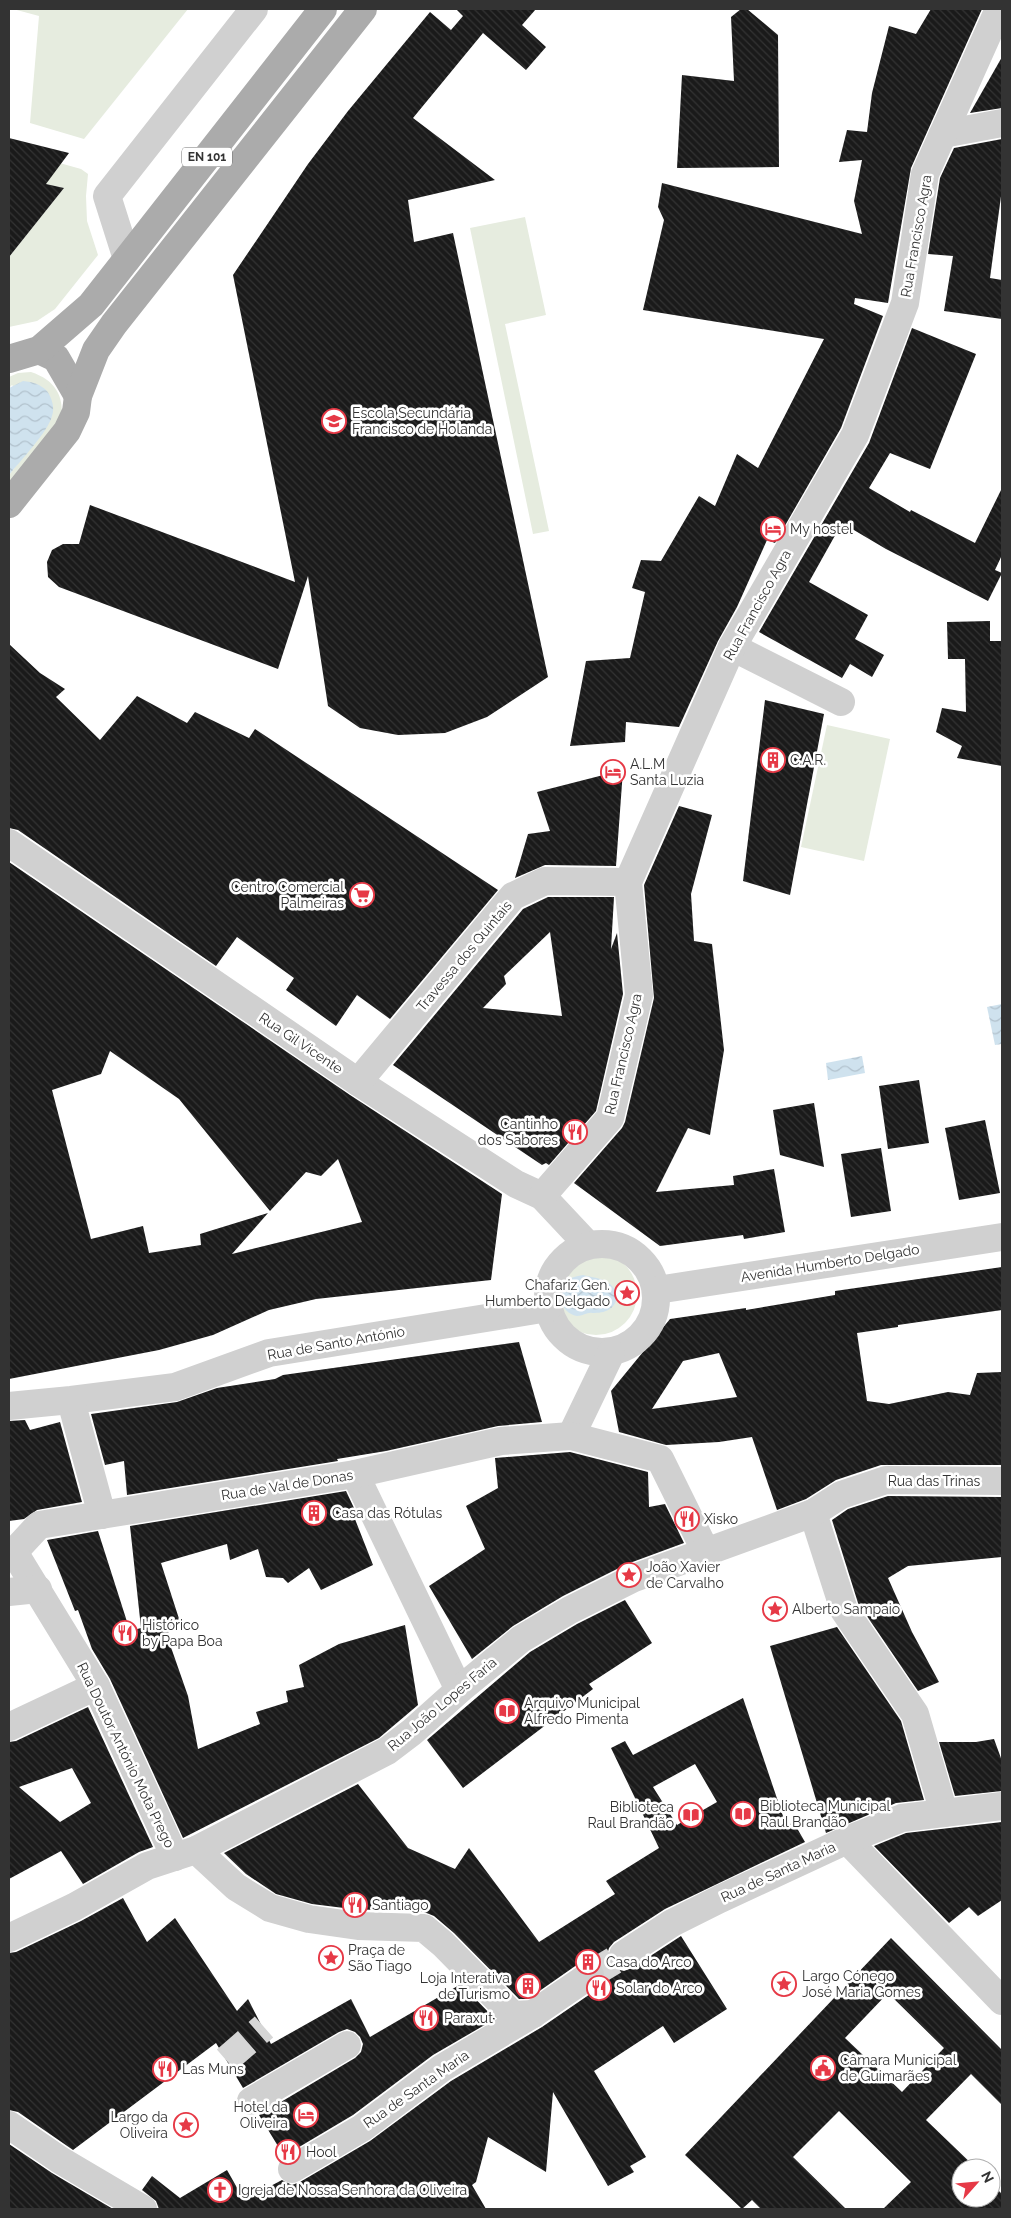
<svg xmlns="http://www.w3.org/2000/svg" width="1011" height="2218" viewBox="0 0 1011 2218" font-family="Raleway,sans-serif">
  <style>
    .grass { fill: #e6ecdf }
    .water { fill: url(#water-waves) }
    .building { fill: url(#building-back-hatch); fill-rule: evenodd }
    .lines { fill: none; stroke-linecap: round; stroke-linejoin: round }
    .minor-tunnel { stroke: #d6d6d6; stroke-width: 28; stroke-dasharray: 28 14; stroke-linecap: butt }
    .minor { stroke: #d0d0d0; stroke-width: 28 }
    .major { stroke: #ababab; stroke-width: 28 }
    .labels { text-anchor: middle; stroke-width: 5; stroke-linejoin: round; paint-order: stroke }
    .shield { fill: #fff; stroke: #707070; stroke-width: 1 }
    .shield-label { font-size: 12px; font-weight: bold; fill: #333 }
    .street-label { font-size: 14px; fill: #333; stroke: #fff }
    .poi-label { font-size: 14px; fill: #333; stroke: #fff; text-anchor: start }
  </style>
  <defs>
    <pattern id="water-waves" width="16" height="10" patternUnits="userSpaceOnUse" patternTransform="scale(1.25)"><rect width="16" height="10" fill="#cfe2ee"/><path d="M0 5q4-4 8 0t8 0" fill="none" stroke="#b2c2cd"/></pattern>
    <pattern id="building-back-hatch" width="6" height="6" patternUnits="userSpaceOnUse" patternTransform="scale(1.25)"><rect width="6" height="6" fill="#1a1a1a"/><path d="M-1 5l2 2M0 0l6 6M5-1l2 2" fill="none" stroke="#333"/></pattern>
  </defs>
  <rect width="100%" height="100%" fill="#fff"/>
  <g class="grass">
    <path d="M13 9H188L84 139 30 123 39 16Z"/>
    <path d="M56 162 81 169 88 174 86 196 87 221 98 255 55 309 37 321 9 327V257L64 188 46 184Z"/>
    <path d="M525 217 546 315 505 324 549 531 533 534 470 228Z"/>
    <path d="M31 372C55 380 65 396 61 421L9 491V475L47 426 12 385 9 388V377L18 373Z"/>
    <path d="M827 725 890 739 864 861 801 847Z"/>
    <circle cx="596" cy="1294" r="41"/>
  </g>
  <g class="water">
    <path d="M23 381C33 382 40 384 47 391 52 398 55 408 52 416 48 432 20 461 9 475V388Z"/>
    <path d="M1002 1004V1044L995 1045 987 1007Z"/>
    <path d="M862 1056 865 1073 828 1080 826 1063Z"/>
    <path d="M583 1275C599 1279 611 1278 618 1296 614 1310 606 1313 592 1313 588 1312 583 1316 577 1316 560 1313 554 1290 568 1280 572 1277 578 1276 583 1275Z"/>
  </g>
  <g class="building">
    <path d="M456 9H536L522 25 546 47 526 70 483 33 413 118 495 180 408 200 414 242 453 233 548 677 487 717 445 733 398 735 360 728 328 706 308 576 278 669 59 587 48 577 47 562 52 550 63 544H79L90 505 295 582 233 275 308 164 348 111 430 12 451 30 463 16Z"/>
    <path d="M741 9H747L778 35 779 167 677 168 682 75 734 81 731 17Z"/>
    <path d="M931 9H982L911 168 888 303 855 298 854 304 883 316 841 428 775 543 767 540 737 607 718 641 679 727 626 722 625 742 570 746 586 661 630 658 645 592 632 588 641 560 661 561 699 496 715 506 737 454 758 468 824 339 643 310 664 220 658 207 662 183 862 234 854 201 862 160 839 162 847 130 867 132 872 93 889 26 916 34Z"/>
    <path d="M1002 57V108L970 113Z"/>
    <path d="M9 138 69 153 46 184 64 188 9 257Z"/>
    <path d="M1002 139V189L990 278 1002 280V319L944 311 953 256 928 254 940 178 954 148Z"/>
    <path d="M912 328 976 354 930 469 890 453 869 488 910 512 911 510 975 543 1002 488V555L995 570 1002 573 988 601 886 549 842 523 809 582 868 615 855 639 884 655 872 677 850 664 842 678 759 632 869 443Z"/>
    <path d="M990 621V641H1002V766L957 758 962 746 936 732 942 708 966 712 965 659H948L947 622Z"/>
    <path d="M9 644 40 673 65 689 56 697 100 740 137 696 187 723 195 712 249 738 255 729 498 890 390 1019 357 995 336 1026 286 990 294 978 237 937 216 966 18 830 9 828Z"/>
    <path d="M765 700 824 714 790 895 743 881Z"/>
    <path d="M623 770 616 866 545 865 515 878 528 834 550 831 537 792Z"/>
    <path d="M679 806 712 815 691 894 694 941 712 944 724 1050 710 1135 688 1128 656 1192 734 1185 733 1176 774 1169 785 1232 744 1239 743 1235 660 1246 574 1183 622 1128 625 1122 654 998 644 885Z"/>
    <path d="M9 862 350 1095 502 1194 491 1280 316 1299 269 1310 213 1335 159 1350 9 1379ZM110 1051 179 1099 270 1211 306 1172 321 1176 338 1159 362 1222 232 1254 268 1213 200 1234 201 1245 149 1253 143 1226 91 1239 52 1090 101 1074Z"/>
    <path d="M548 897H614L611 949 617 933 623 994 596 1111 549 1165 546 1163 542 1165 393 1065 523 909ZM550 932 562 1016 483 1008 506 984 504 976Z"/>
    <path d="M919 1080 929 1143 888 1149 879 1086Z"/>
    <path d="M814 1103 824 1167 780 1155 773 1110Z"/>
    <path d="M985 1120 1000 1193 959 1200 945 1128Z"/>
    <path d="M881 1148 891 1211 851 1217 841 1154Z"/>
    <path d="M1002 1267V1310L898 1325V1327L857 1333 867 1401 889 1404 948 1392 970 1395 977 1373 1002 1372V1465H881L836 1480 806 1499 777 1510 752 1437 719 1442 666 1445 619 1432 611 1391 670 1319 746 1308V1310L835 1295V1291ZM719 1353 737 1397 652 1409 683 1361Z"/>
    <path d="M519 1342 542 1422 498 1426 386 1451 337 1459 338 1461 127 1495 124 1461 105 1465 91 1414 177 1402 217 1388 275 1379 283 1375Z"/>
    <path d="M25 1420 30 1430 60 1422 82 1502 37 1510 24 1519 9 1521V1421Z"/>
    <path d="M570 1452 648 1472 649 1507 665 1504 684 1543 627 1564 563 1596 513 1626 472 1659 429 1586 485 1549 466 1506 498 1488 495 1458Z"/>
    <path d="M346 1491 354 1508 351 1509 373 1565 321 1590 309 1568 288 1583 283 1578 266 1577 258 1549 230 1560 227 1544 161 1563 182 1628 166 1633 188 1696 198 1749 260 1724 256 1712 288 1702 286 1691 304 1687 299 1665 339 1644 405 1625 418 1705 379 1738 183 1838 110 1679 92 1649 78 1610 75 1611 47 1540 98 1531 130 1631 141 1628 130 1526Z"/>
    <path d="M888 1496 1002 1497V1557L908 1566 888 1578 912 1632 939 1682 918 1691 858 1603 832 1520 848 1509Z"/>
    <path d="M625 1600 652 1643 589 1684 593 1689 463 1788 427 1740 530 1652 577 1624Z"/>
    <path d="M837 1627 901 1721 924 1800 896 1803 826 1833 770 1646Z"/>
    <path d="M743 1698 786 1825 794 1823 805 1842 665 1909 614 1942 609 1948 607 1955 610 1963 616 1969 624 1971 632 1968 681 1936 727 2009 674 2043 663 2026 594 2071 646 2157 630 2166 634 2172 608 2186 553 2092 546 2172 488 2137 476 2182 472 2185 486 2209H159L156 2201 142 2190 152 2176 180 2198 227 2170 244 2200 282 2180 292 2185 300 2182 370 2141 451 2081 542 2027 599 1988 604 1981 605 1973 603 1966 596 1961 588 1960 581 1962 528 1999H519L454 1933 434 1916 424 1912 352 1909 312 1904 276 1894 246 1874 224 1853 358 1784 408 1848 455 1869 469 1848 539 1942 615 1894 606 1881 659 1848 611 1748 625 1741 633 1755ZM695 1764 717 1802 677 1825 653 1787Z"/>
    <path d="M88 1707 153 1847 139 1852 83 1884 61 1851 9 1879V1742L16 1741ZM72 1768 91 1803 60 1822 19 1787Z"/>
    <path d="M994 1739 1002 1761V1791L955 1796 939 1742H976Z"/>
    <path d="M1002 1822V1900L978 1916 969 1907 949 1923 874 1846 906 1833Z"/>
    <path d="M123 1898 147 1942 175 1918 237 2011 248 1999 271 2044 351 1999 370 2037 461 1984 495 2019 433 2055 353 2115 284 2156 259 2115 355 2058 361 2052 363 2044 360 2037 355 2032 347 2029 339 2032 243 2088 216 2043 73 2150 18 2112 9 2110V1953L16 1952 81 1921Z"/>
    <path d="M891 1938 1002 2050V2105L971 2074 926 2120 976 2168H961V2198H991V2183L1002 2194V2209H883L911 2182 839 2111 793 2157 846 2209H761L752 2200 742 2209 685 2155ZM888 1993 944 2048 902 2092 845 2038Z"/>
    <path d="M9 2144 52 2173 113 2209H9Z"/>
  </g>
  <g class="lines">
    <g class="minor-tunnel">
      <path d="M590 1975 623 1955"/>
      <path d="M226 2060 264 2027"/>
    </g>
    <g class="minor">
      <path d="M943 134 1002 123"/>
      <path d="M127 259 107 196 254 9"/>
      <path d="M732 647 841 702"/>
      <path d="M9 843 358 1082 516 1184 542 1196 588 1245"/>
      <path d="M358 1082 513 896 545 881 628 882"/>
      <path d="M542 1196 610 1118 639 995 628 882 732 647 855 435 905 303 925 174 999 9"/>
      <circle cx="602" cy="1298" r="54"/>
      <path d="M657 1290 1002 1237"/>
      <path d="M9 1406 71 1400 175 1387 269 1353 548 1308"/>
      <path d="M74 1412 102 1515"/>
      <path d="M571 1436 611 1353"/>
      <path d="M355 1474 459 1690"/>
      <path d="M813 1513 844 1610 915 1714 944 1813"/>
      <path d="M14 1552 39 1525 355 1474 501 1441 571 1436 660 1459 706 1552"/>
      <path d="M14 1552 96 1686 175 1857"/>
      <path d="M9 1592 38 1589"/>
      <path d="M9 1727 96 1686"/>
      <path d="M847 1840 1002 2001"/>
      <path d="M196 1850 236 1887 270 1908 309 1919 358 1926 424 1928 443 1944 513 2015 533 2014"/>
      <path d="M9 1938 74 1907 147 1866 196 1850 387 1751 412 1732 459 1690 521 1639 570 1610 634 1578 813 1513 841 1495 886 1480 1002 1481"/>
      <path d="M623 1955 672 1923 720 1899 847 1840 902 1818 1002 1806"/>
      <path d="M251 2101 347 2045"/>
      <path d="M9 2125 60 2160 143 2209"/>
      <path d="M292 2169 362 2128 442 2068 533 2014 590 1975"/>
    </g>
    <g class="major">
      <path d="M39 350 56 358 78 396"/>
      <path d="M9 359 39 350 91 305 323 9"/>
      <path d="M9 504 67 431 76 412 78 396 96 350 114 324 363 9"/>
    </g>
  </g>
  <defs>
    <symbol id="school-ring" viewBox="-11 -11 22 22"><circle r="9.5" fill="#fff" stroke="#e63946" stroke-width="1.5"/><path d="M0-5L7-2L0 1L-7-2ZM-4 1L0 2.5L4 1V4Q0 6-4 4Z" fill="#e63946"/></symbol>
    <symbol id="hotel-ring" viewBox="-11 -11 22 22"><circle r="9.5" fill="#fff" stroke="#e63946" stroke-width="1.5"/><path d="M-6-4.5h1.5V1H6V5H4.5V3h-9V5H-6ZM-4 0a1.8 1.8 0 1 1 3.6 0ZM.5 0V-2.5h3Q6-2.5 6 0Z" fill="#e63946"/></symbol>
    <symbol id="building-ring" viewBox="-11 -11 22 22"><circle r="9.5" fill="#fff" stroke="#e63946" stroke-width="1.5"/><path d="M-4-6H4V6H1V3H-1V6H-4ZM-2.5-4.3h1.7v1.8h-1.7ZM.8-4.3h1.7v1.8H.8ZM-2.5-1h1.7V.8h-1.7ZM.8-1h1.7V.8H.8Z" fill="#e63946"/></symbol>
    <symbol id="supermarket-ring" viewBox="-11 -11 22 22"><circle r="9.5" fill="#fff" stroke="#e63946" stroke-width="1.5"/><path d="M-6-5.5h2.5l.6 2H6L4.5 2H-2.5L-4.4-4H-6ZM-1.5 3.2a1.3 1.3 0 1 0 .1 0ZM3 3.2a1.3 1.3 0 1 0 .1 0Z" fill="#e63946"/></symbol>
    <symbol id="restaurant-ring" viewBox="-11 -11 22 22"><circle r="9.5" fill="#fff" stroke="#e63946" stroke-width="1.5"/><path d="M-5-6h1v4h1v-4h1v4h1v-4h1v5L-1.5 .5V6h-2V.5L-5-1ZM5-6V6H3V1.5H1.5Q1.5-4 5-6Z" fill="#e63946"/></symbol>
    <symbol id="sight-ring" viewBox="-11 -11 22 22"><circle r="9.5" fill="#fff" stroke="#e63946" stroke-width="1.5"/><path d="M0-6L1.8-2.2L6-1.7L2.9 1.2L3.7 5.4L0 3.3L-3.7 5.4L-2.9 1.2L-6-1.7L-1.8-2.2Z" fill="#e63946"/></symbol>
    <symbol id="library-ring" viewBox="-11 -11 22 22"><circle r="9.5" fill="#fff" stroke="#e63946" stroke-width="1.5"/><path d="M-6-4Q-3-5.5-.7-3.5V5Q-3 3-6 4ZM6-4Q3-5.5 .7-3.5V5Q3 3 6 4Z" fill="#e63946"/></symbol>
    <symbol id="civic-ring" viewBox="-11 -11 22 22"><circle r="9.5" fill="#fff" stroke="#e63946" stroke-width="1.5"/><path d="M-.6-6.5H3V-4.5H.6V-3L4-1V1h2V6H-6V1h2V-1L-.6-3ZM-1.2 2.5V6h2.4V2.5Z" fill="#e63946"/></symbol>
    <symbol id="church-ring" viewBox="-11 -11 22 22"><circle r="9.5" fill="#fff" stroke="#e63946" stroke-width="1.5"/><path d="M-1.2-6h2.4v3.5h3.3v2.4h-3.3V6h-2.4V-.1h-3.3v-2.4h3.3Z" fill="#e63946"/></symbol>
  </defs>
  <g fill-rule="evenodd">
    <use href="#school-ring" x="320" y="407" width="28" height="28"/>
    <use href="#hotel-ring" x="759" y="515" width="28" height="28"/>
    <use href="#building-ring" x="759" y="746" width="28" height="28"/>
    <use href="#hotel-ring" x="599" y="758" width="28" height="28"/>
    <use href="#supermarket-ring" x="348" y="881" width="28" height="28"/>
    <use href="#restaurant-ring" x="561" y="1118" width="28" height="28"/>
    <use href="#sight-ring" x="613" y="1279" width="28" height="28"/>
    <use href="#building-ring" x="300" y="1499" width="28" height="28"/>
    <use href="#restaurant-ring" x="673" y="1505" width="28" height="28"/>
    <use href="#sight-ring" x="615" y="1561" width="28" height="28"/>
    <use href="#sight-ring" x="761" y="1595" width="28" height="28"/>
    <use href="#restaurant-ring" x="111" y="1619" width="28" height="28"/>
    <use href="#library-ring" x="493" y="1697" width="28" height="28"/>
    <use href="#library-ring" x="729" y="1800" width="28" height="28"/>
    <use href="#library-ring" x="677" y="1801" width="28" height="28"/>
    <use href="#restaurant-ring" x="341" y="1891" width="28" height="28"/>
    <use href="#sight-ring" x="317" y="1944" width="28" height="28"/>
    <use href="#building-ring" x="574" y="1948" width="28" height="28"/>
    <use href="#sight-ring" x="770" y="1970" width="28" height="28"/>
    <use href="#building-ring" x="514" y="1972" width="28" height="28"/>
    <use href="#restaurant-ring" x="585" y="1974" width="28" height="28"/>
    <use href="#restaurant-ring" x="412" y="2004" width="28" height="28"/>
    <use href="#civic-ring" x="809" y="2054" width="28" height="28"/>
    <use href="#restaurant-ring" x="151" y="2055" width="28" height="28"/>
    <use href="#hotel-ring" x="292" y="2101" width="28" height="28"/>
    <use href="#sight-ring" x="172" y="2111" width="28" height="28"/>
    <use href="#restaurant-ring" x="274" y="2138" width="28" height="28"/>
    <use href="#church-ring" x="206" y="2176" width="28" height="28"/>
  </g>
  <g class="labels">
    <rect class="shield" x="182" y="147.5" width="50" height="19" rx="4"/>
    <g class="shield-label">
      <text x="207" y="161">EN 101</text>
    </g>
    <g class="street-label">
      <text transform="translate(916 236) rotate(-80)" y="5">Rua Francisco Agra</text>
      <text transform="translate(757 605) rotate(-61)" y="5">Rua Francisco Agra</text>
      <text transform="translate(464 956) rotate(-50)" y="5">Travessa dos Quintais</text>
      <text transform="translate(301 1043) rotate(34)" y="5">Rua Gil Vicente</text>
      <text transform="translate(623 1054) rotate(-77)" y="5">Rua Francisco Agra</text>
      <text transform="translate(830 1263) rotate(-9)" y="5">Avenida Humberto Delgado</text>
      <text transform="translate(336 1343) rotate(-10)" y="5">Rua de Santo António</text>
      <text x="934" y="1486">Rua das Trinas</text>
      <text transform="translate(287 1485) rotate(-9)" y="5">Rua de Val de Donas</text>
      <text transform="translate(442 1704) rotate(-40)" y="5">Rua João Lopes Faria</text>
      <text transform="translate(126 1755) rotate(64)" y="5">Rua Doutor António Mota Prego</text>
      <text transform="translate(778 1872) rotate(-25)" y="5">Rua de Santa Maria</text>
      <text transform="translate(416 2089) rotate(-35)" y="5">Rua de Santa Maria</text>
    </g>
    <g class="poi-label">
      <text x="352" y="418">Escola Secundária<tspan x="352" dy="16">Francisco de Holanda</tspan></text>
      <text x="790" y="534">My hostel</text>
      <text x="790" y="765">C.A.R.</text>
      <text x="630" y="769">A.L.M<tspan x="630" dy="16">Santa Luzia</tspan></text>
      <text x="344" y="892" text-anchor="end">Centro Comercial<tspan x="344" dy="16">Palmeiras</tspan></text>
      <text x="558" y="1129" text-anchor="end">Cantinho<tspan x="558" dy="16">dos Sabores</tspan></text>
      <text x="610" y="1290" text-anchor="end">Chafariz Gen.<tspan x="610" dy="16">Humberto Delgado</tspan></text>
      <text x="332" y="1518">Casa das Rótulas</text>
      <text x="704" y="1524">Xisko</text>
      <text x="646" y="1572">João Xavier<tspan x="646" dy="16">de Carvalho</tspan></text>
      <text x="792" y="1614">Alberto Sampaio</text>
      <text x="142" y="1630">Histórico<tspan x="142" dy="16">by Papa Boa</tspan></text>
      <text x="524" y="1708">Arquivo Municipal<tspan x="524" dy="16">Alfredo Pimenta</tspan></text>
      <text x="760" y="1811">Biblioteca Municipal<tspan x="760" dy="16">Raul Brandão</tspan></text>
      <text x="674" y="1812" text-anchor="end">Biblioteca<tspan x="674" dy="16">Raul Brandão</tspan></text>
      <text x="372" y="1910">Santiago</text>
      <text x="348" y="1955">Praça de<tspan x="348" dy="16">São Tiago</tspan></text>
      <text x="606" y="1967">Casa do Arco</text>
      <text x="802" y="1981">Largo Cónego<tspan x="802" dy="16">José Maria Gomes</tspan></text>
      <text x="510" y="1983" text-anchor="end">Loja Interativa<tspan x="510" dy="16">de Turismo</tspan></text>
      <text x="616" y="1993">Solar do Arco</text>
      <text x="444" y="2023">Paraxut</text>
      <text x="840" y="2065">Câmara Municipal<tspan x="840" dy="16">de Guimarães</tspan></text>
      <text x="182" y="2074">Las Muns</text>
      <text x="288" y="2112" text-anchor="end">Hotel da<tspan x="288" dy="16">Oliveira</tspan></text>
      <text x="168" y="2122" text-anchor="end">Largo da<tspan x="168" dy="16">Oliveira</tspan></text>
      <text x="306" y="2157">Hool</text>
      <text x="238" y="2195">Igreja de Nossa Senhora da Oliveira</text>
    </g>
  </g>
  <rect width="1011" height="2218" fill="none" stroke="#333333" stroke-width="20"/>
  <g transform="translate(976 2183) rotate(63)"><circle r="24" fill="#ffffff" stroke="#adadad"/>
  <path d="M0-4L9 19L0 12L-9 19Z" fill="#e63946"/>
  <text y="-8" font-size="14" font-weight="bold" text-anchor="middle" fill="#333333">N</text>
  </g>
</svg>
